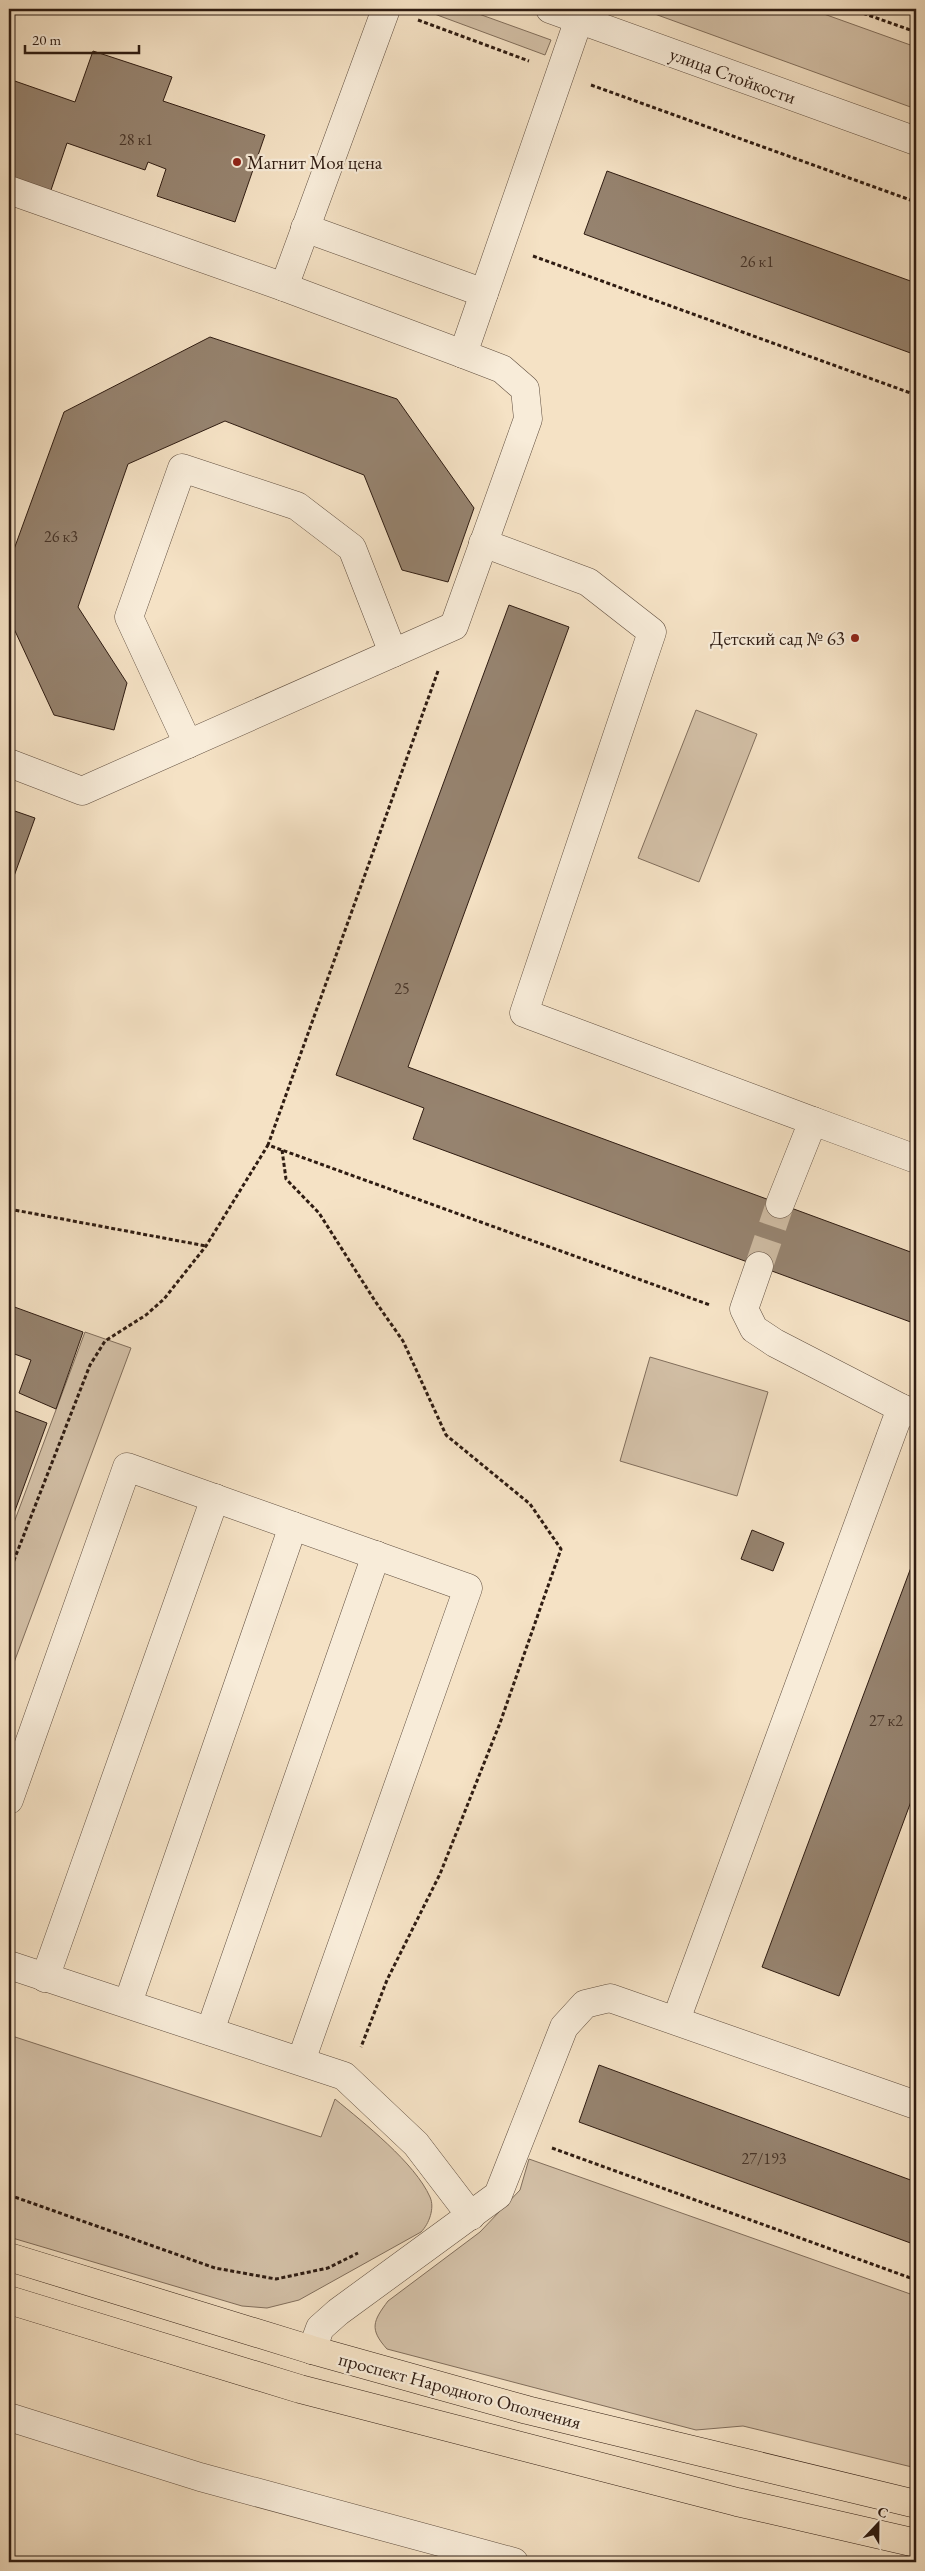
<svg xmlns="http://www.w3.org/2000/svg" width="925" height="2571" viewBox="0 0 925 2571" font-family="'EB Garamond',serif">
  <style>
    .green { fill: #d3c0a7; stroke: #816e5c }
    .building { fill: #96836f; stroke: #2f1c12 }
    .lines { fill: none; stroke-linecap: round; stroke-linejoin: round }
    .minor-tunnel { stroke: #cdbaa1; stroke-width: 28; stroke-dasharray: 28 14; stroke-linecap: butt }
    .minor-casing { stroke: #604e3f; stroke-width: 29 }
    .major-casing { stroke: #2f1c12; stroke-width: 29 }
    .path { stroke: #2f1c12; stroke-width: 3; stroke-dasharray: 4 2.5; stroke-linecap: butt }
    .minor { stroke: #f8ecd9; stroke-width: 28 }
    .major { stroke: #f5e2c5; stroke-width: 28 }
    .poi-dot { fill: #8f2418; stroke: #f8ecd9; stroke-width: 2 }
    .labels { text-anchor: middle; stroke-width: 4.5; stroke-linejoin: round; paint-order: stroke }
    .number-label { font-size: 16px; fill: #493629 }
    .street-label { font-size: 19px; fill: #2f1c12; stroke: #f8ecd9 }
    .poi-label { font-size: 19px; fill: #2f1c12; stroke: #f8ecd9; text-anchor: start }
  </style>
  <rect width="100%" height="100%" fill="#f5e2c5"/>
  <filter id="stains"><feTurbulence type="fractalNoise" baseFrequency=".004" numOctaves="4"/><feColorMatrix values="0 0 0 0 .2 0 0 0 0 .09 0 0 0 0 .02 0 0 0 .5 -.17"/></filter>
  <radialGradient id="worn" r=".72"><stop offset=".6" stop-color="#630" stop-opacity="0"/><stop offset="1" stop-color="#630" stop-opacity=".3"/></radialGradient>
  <g class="green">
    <path d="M421 9H465L551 40 545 55Z"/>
    <path d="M641 9H810L916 47V109Z"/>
    <path d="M696 710 757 734 699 882 638 858Z"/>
    <path d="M85 1332 131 1348 9 1676V1536Z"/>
    <path d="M650 1357 768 1392 737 1496 620 1461Z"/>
    <path d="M9 2035 321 2137 335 2099C364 2123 415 2163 430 2197 435 2208 429 2224 421 2232L299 2300 267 2308 242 2306 9 2237Z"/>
    <path d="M529 2159 916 2296V2468L743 2426 696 2430 387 2349C369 2329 373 2321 388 2301L480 2232 520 2190Z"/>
  </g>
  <g class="building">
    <path d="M93 51 172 77 163 101 265 135 235 222 157 196 166 169 148 162 145 170 67 143 50 193 9 180V79L75 102Z"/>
    <path d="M607 171 916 283V355L584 234Z"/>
    <path d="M210 337 397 399 474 508 448 582 402 570 364 475 225 421 128 464 78 607 127 683 114 730 54 715 9 618V563L64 412Z"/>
    <path d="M509 605 569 627 408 1067 916 1254V1324L413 1139 424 1108 336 1075Z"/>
    <path d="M9 809 35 818 9 890Z"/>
    <path d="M9 1305 83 1332 56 1409 19 1393 31 1360 9 1352Z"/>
    <path d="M13 1410 47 1423 9 1527V1421Z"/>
    <path d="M752 1530 784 1543 773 1571 741 1559Z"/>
    <path d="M916 1554V1788L839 1996 762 1967Z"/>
    <path d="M599 2065 916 2182V2245L579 2122Z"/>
  </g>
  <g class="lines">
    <path class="minor-tunnel" d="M759 1266 780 1204"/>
    <defs>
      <g id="minor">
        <path d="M550 9 916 141"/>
        <path d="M9 190 284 287 463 354"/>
        <path d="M305 228 484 293"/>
        <path d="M284 287 386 9"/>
        <path d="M483 543 588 582 652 632 524 1013 813 1121 780 1204"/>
        <path d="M188 744 129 617 182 468 297 506 352 548 393 653"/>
        <path d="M9 763 82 791 454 626 528 419 525 389 502 369 463 354 579 19"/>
        <path d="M813 1121 916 1159"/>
        <path d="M759 1266 744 1309 754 1329 775 1343 901 1408 916 1414"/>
        <path d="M9 1800 127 1467 468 1588 301 2061"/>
        <path d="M9 1965 344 2076 416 2144 471 2216"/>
        <path d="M45 1978 215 1498"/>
        <path d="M128 2003 293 1526"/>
        <path d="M676 2020 901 1408"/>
        <path d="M210 2031 376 1555"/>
        <path d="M312 2350 320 2328 338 2312 498 2195 564 2027 585 2004 610 1998 916 2105"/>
        <path d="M9 2417 200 2477 514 2562"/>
      </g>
      <g id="major">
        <path d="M9 2257 312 2350 527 2410 916 2504"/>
        <path d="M9 2300 300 2389 737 2502 916 2543"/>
      </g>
    </defs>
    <use href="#minor" class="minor-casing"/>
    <use href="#major" class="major-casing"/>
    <g class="path">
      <path d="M851 9 916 32"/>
      <path d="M418 20 529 61"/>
      <path d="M591 85 916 202"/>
      <path d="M533 256 916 395"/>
      <path d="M438 671 268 1145 710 1305"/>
      <path d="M282 1150 286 1179 319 1213 375 1301 403 1341 446 1435 530 1504 561 1549 500 1723 440 1874 387 1980 361 2047"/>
      <path d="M9 1209 206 1246"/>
      <path d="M9 1573 90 1365 105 1341 146 1315 164 1299 206 1246 268 1145"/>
      <path d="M552 2148 916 2280"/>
      <path d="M9 2195 215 2268 276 2279 328 2268 358 2253"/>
    </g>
    <use href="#minor" class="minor"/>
    <use href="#major" class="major"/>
  </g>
  <g class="poi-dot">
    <circle cx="237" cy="162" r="5"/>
    <circle cx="855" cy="638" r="5"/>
  </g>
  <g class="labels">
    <g class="number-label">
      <text x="136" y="145">28 к1</text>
      <text x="757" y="267">26 к1</text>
      <text x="61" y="542">26 к3</text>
      <text x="402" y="994">25</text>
      <text x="886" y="1726">27 к2</text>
      <text x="764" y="2164">27/193</text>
    </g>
    <g class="street-label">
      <text transform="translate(733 75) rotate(20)" y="7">улица Стойкости</text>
      <text transform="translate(460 2390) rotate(15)" y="7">проспект Народного Ополчения</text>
    </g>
    <g class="poi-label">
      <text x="247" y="169">Магнит Моя цена</text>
      <text x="845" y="645" text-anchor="end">Детский сад № 63</text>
    </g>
  </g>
  <rect width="925" height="2571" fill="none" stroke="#f5e2c5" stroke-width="30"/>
  <rect x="10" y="10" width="905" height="2551" fill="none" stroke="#2f1c12" stroke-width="2.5"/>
  <rect x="15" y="15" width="895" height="2541" fill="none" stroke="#2f1c12"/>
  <g transform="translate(878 2524) rotate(22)" stroke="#f8ecd9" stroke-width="4" paint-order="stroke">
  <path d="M0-4L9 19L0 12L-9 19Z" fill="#2f1c12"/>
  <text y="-8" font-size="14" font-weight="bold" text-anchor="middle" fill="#2f1c12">С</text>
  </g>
  <path d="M25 45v8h114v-8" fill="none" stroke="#2f1c12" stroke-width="2.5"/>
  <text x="32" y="45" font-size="15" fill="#2f1c12" stroke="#f8ecd9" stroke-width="4" paint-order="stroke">20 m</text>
  <rect width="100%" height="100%" filter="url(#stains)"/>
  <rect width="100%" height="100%" fill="url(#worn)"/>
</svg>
